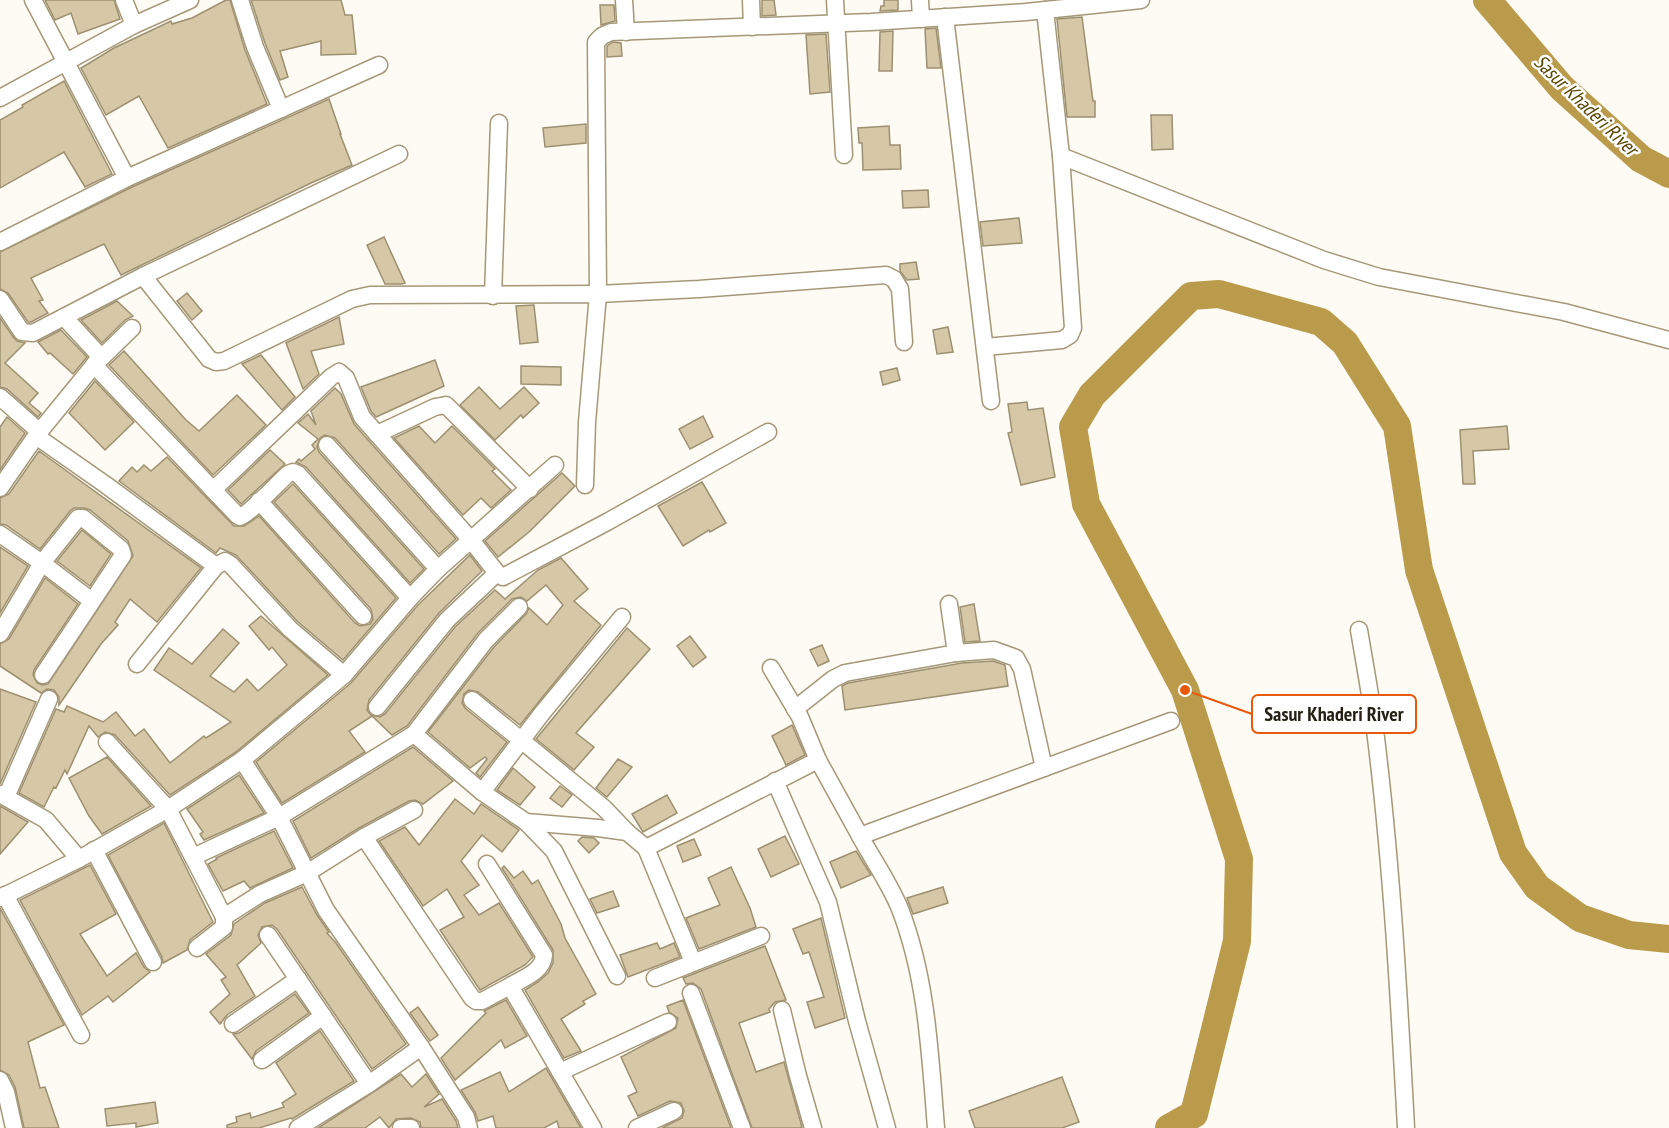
<svg xmlns="http://www.w3.org/2000/svg" width="1669" height="1128" viewBox="0 0 1669 1128" font-family="'PT Sans Narrow',sans-serif">
  <style>
    .lines { fill: none; stroke-linecap: round; stroke-linejoin: round }
    .river { stroke: #ba9b4c; stroke-width: 28 }
    .building { fill: #d6c8a7; stroke: #9d9070; stroke-width: 1.5 }
    .minor-casing { stroke: #a59878; stroke-width: 19 }
    .minor { stroke: #fff; stroke-width: 16 }
    .labels { text-anchor: middle; stroke-width: 5; stroke-linejoin: round; paint-order: stroke }
    .water-label { font-size: 20px; font-style: italic; fill: #5a4502; stroke: #fff }
    .leader { fill: none; stroke: #e8590c; stroke-width: 2 }
    .callout-dot { fill: #e8590c; stroke: #fff; stroke-width: 2 }
    .callout { fill: #fff; stroke: #e8590c; stroke-width: 2 }
    .callout-label { font-size: 20px; text-anchor: middle; font-weight: bold; fill: #262115 }
  </style>
  <rect width="100%" height="100%" fill="#fefbf4"/>
  <g class="lines">
    <g class="river">
      <path d="M1487 0 1562 88 1641 159 1669 174"/>
      <path d="M1169 1128 1194 1114 1237 941 1239 859 1185 690 1086 504 1073 427 1092 395 1191 296 1219 294 1321 322 1345 343 1397 426 1419 570 1513 853 1537 887 1580 918 1629 935 1669 939"/>
    </g>
  </g>
  <g class="building">
    <path d="M45 0H114L120 19 78 34 71 13 55 20Z"/>
    <path d="M226 0H230L245 50 267 104 168 148 139 96 106 115 81 68 114 48 171 21 172 24 192 18Z"/>
    <path d="M251 0H341L345 15H352L356 54 321 55V41L280 51 288 77 280 80 265 43Z"/>
    <path d="M762 0H774L776 15 762 16Z"/>
    <path d="M884 0H898V10L880 11 881 6H884Z"/>
    <path d="M600 5H614L615 21 601 25Z"/>
    <path d="M1082 17 1093 101H1095V117H1067L1057 19Z"/>
    <path d="M936 28 941 68H927L925 29Z"/>
    <path d="M893 31 892 71H879L880 32Z"/>
    <path d="M826 34 830 92 810 94 806 35Z"/>
    <path d="M613 42 621 43 622 56 607 57V46Z"/>
    <path d="M64 81 112 174 85 187 64 152 0 188V120L23 107 22 105Z"/>
    <path d="M329 99 341 134H340L352 165 311 183 121 275 104 244 31 278 43 300 39 301 48 313 31 322H28L8 293 0 289V252L132 187Z"/>
    <path d="M1151 115H1172L1173 149 1152 150Z"/>
    <path d="M586 124V143L545 147 543 128Z"/>
    <path d="M889 126 890 145H900L901 169 863 170 862 143H859L858 128Z"/>
    <path d="M928 190 929 207 903 208 902 191Z"/>
    <path d="M1019 218 1022 243 983 246 980 222Z"/>
    <path d="M384 237 405 283 402 284H385L367 245Z"/>
    <path d="M916 262 919 279 907 280 900 271V264Z"/>
    <path d="M187 293 202 311 192 320 177 301Z"/>
    <path d="M117 301 133 316 125 320 102 343 81 320Z"/>
    <path d="M534 305 538 342 520 344 516 306Z"/>
    <path d="M339 317 344 344 311 351 319 374 303 389 286 343Z"/>
    <path d="M0 318 14 338 17 341 25 343 5 363 38 393 29 403 41 413 38 417 7 389 0 387Z"/>
    <path d="M948 327 953 352 937 354 933 330Z"/>
    <path d="M61 330 87 357 73 374 50 353 48 354 38 342Z"/>
    <path d="M124 351 186 420 199 431 237 395 266 425 213 475 109 365Z"/>
    <path d="M261 355 295 397 282 410 242 364Z"/>
    <path d="M435 360 444 386 376 417 371 411 361 387Z"/>
    <path d="M521 366 561 367V385L521 384Z"/>
    <path d="M897 368 900 380 883 385 880 372Z"/>
    <path d="M95 381 134 422 105 450 69 413Z"/>
    <path d="M479 387 500 409 524 387 539 403 523 418 521 415 495 440 460 405Z"/>
    <path d="M335 388 341 394 354 424 456 539 439 554 335 438 325 435 320 438 317 447 319 452 424 569 410 583 306 467 296 462 299 459 301 461 315 449 312 445 318 439 298 423 308 414 316 425 311 411Z"/>
    <path d="M1027 402 1028 410 1043 408 1055 477 1021 485 1008 433 1012 432 1008 404Z"/>
    <path d="M703 416 713 437 690 449 679 429Z"/>
    <path d="M7 417 25 433 0 470V427Z"/>
    <path d="M419 426 435 443 452 426 495 469 492 471 511 490 491 508 481 498 463 515 394 438Z"/>
    <path d="M1507 426 1509 449 1473 451 1475 484H1463L1460 430Z"/>
    <path d="M270 450 285 464 241 504 228 490Z"/>
    <path d="M39 451 201 568 157 622 130 599 115 622 118 625 101 644 59 705V697L54 690 47 689 41 693 0 666V644L9 639 45 578 78 604 34 670 33 675 37 683 42 685 48 684 133 556 128 541 90 510 84 508H74L70 511 40 549 6 525 0 524V498L9 494Z"/>
    <path d="M167 457 234 526H244L259 516 355 623 360 626 370 624 373 619 371 609 274 502 293 484 396 598 343 660 297 621 236 555 220 548 216 553 119 481 132 467 137 472 144 465 151 471Z"/>
    <path d="M562 473 575 486 529 532 498 557 485 541Z"/>
    <path d="M702 482 726 523 710 532 709 530 683 546 658 506Z"/>
    <path d="M82 530 111 554 90 586 57 561Z"/>
    <path d="M0 547 28 566 0 613Z"/>
    <path d="M470 555 482 571 439 613 369 700 367 710 371 715 380 717 385 714 455 627 495 590 505 599 538 570 561 558 588 589 574 601 601 625 520 725 478 692 469 690 464 694 462 703 465 708 507 742 480 777 476 773 487 759 485 757 470 768 428 732 494 647 526 614 529 608 547 625 563 605 546 585 527 601 521 597 512 599 478 633 407 726 392 735 372 716 349 731 365 752 282 803 256 762 351 683 418 605Z"/>
    <path d="M974 604 980 641 965 642 960 607Z"/>
    <path d="M261 616 328 675 236 752 170 795 115 735 105 732 98 737 89 726 67 774 65 770 56 788 54 787 44 807 19 793 56 709 64 712 67 706 103 722 116 712 135 736 144 729 170 763 204 736 206 738 231 722 154 670 169 648 192 664 223 629 239 643 210 676 234 692 247 679 258 691 287 665 272 647 269 650 249 626Z"/>
    <path d="M627 628 650 649 576 733 594 747 574 770 536 739Z"/>
    <path d="M690 636 706 657 693 667 677 646Z"/>
    <path d="M822 645 829 661 818 666 810 650Z"/>
    <path d="M993 661 1005 665 1008 686 845 710 842 686 848 683 962 663Z"/>
    <path d="M0 689 36 702 0 784Z"/>
    <path d="M792 725 805 755 786 765 772 736Z"/>
    <path d="M413 747 453 781 423 804 415 800 409 801 359 828 311 858 293 821Z"/>
    <path d="M107 757 151 806 102 834 89 816 69 778Z"/>
    <path d="M618 759 632 767 607 797 596 788Z"/>
    <path d="M513 768 535 787 520 805 497 790Z"/>
    <path d="M239 775 264 813 204 840 200 834 203 832 187 809Z"/>
    <path d="M560 786 572 795 562 807 550 798Z"/>
    <path d="M667 795 677 813 643 832 632 814Z"/>
    <path d="M455 799 474 814 481 804 519 830 502 852 482 835 461 861 479 885 464 895 479 915 499 903 533 957 525 965 480 990 440 930 464 917 447 889 423 906 379 841 405 827 419 845Z"/>
    <path d="M0 806 28 822 0 854Z"/>
    <path d="M164 823 213 922 190 940 187 950 163 963 162 957 108 855Z"/>
    <path d="M274 831 293 868 250 888 244 881 223 891 208 864 217 859 216 858Z"/>
    <path d="M785 836 799 864 771 877 758 849Z"/>
    <path d="M582 837 594 838 599 843 589 853 578 841Z"/>
    <path d="M694 839 701 855 683 862 677 846Z"/>
    <path d="M856 851 871 875 841 888 830 862Z"/>
    <path d="M90 865 116 914 80 934 107 976 136 953 144 967 150 972 113 1002 108 996 82 1015 20 900Z"/>
    <path d="M504 866 514 878 523 871 532 884 538 880 561 924 565 938 596 994 583 1001 585 1004 561 1019 581 1051 564 1058 525 990 538 982 548 973 553 963V950L502 868Z"/>
    <path d="M731 867 750 908 756 927 699 949 686 918 720 905 708 878Z"/>
    <path d="M302 887 317 915 329 932 327 933 336 943 406 1044 372 1069 277 929 272 925 262 927 258 935 261 943 237 965 255 996 227 1015 220 1024 210 1012 230 994 221 980 226 977 206 954 231 935 234 924 241 919 265 903Z"/>
    <path d="M943 887 948 903 913 914 907 898Z"/>
    <path d="M613 891 619 906 597 913 590 899Z"/>
    <path d="M0 908 64 1025 28 1042 40 1088 45 1087 59 1128H24L15 1087 9 1075 0 1070Z"/>
    <path d="M821 918 845 1018 815 1028 807 1002 824 997 809 952 803 954 793 929Z"/>
    <path d="M657 943 660 949 674 943 680 957 628 977 620 955Z"/>
    <path d="M765 946 786 1000 775 1002 769 1009 770 1012 739 1023 756 1072 784 1062 802 1127 800 1128H752L701 989 693 983 686 984 683 978Z"/>
    <path d="M295 994 309 1013 256 1051 252 1059 233 1034 239 1033Z"/>
    <path d="M506 1000 527 1036 505 1048 501 1040 455 1080 441 1058 486 1013 484 1011Z"/>
    <path d="M683 1000 731 1128H662L682 1118 684 1111 681 1103 670 1101 638 1116 628 1096 637 1092 621 1057 676 1028 678 1018 669 1012 667 1006Z"/>
    <path d="M418 1007 438 1035 430 1041 410 1013Z"/>
    <path d="M320 1031 354 1081 292 1119 291 1118 259 1128H227V1125L237 1122 236 1117 250 1113 251 1118 284 1107 282 1103 296 1094 276 1063Z"/>
    <path d="M546 1068 581 1128H559L557 1121 544 1128H496L493 1116 478 1121 475 1112 461 1090 500 1072 509 1092Z"/>
    <path d="M401 1074 412 1087 426 1074 439 1094 424 1107 442 1099 456 1121 458 1128H421L420 1122 411 1118 396 1119 389 1128 380 1117 365 1128H318Z"/>
    <path d="M1062 1077 1079 1122 1062 1128H975L969 1111Z"/>
    <path d="M155 1102 158 1123 136 1127V1123L107 1126 105 1109Z"/>
  </g>
  <g class="lines">
    <defs>
      <g id="minor">
        <path d="M33 0 127 178"/>
        <path d="M240 0 255 47 281 109"/>
        <path d="M624 0 626 32"/>
        <path d="M751 0 752 27"/>
        <path d="M835 0 844 155"/>
        <path d="M920 0 921 19"/>
        <path d="M945 17 991 401"/>
        <path d="M134 25 190 0"/>
        <path d="M0 98 134 25 124 0"/>
        <path d="M1061 156 1324 260 1379 277 1564 312 1669 340"/>
        <path d="M0 242 127 178 379 65"/>
        <path d="M143 276 209 359 216 362 224 361 352 299 370 295 598 294 587 422 585 485"/>
        <path d="M493 296 499 123"/>
        <path d="M0 299 22 332 33 333 143 276 399 154"/>
        <path d="M64 317 100 356 94 365 237 515 240 517C249 514 278 483 288 474L293 472 298 474 410 598"/>
        <path d="M904 342 900 289 894 279 886 275 699 289 598 294 596 42 602 36 611 32 871 22 1026 12 1141 0"/>
        <path d="M985 347 1062 340 1070 335 1073 328 1061 156 1045 10"/>
        <path d="M0 397 40 432"/>
        <path d="M377 434 435 407 446 405 530 489"/>
        <path d="M36 436 106 485 216 566"/>
        <path d="M327 445 438 569"/>
        <path d="M0 488 36 436 94 365 132 328"/>
        <path d="M213 490 331 377 339 372 346 378 362 417 471 540 497 573 503 577 607 522 768 432"/>
        <path d="M259 501 363 616"/>
        <path d="M0 534 42 563 0 634"/>
        <path d="M949 604 956 653"/>
        <path d="M1359 630C1365 666 1372 702 1376 738 1392 868 1399 998 1406 1128"/>
        <path d="M137 664 216 566 225 561 230 564 290 629 344 675"/>
        <path d="M771 668 800 717 818 760"/>
        <path d="M43 675 123 555 121 549 83 518H78L42 563 92 601"/>
        <path d="M472 700 604 808 627 832"/>
        <path d="M377 707 447 620 497 573"/>
        <path d="M795 709 833 679 845 673 956 653 994 650 1016 658 1022 669 1044 768"/>
        <path d="M414 734 486 640 519 607"/>
        <path d="M107 742 168 809 224 917 260 894 307 873 364 837 472 998 476 1001H482L510 986 593 1128"/>
        <path d="M242 760 279 817 326 910 421 1047 466 1117 469 1128"/>
        <path d="M775 781 828 902 857 1021 887 1128"/>
        <path d="M482 792 543 712 622 617"/>
        <path d="M0 794 46 820 79 859"/>
        <path d="M6 797 49 699"/>
        <path d="M526 822 554 851 617 976"/>
        <path d="M860 836C873 860 890 884 900 909 927 979 930 1054 936 1128"/>
        <path d="M364 837 414 810"/>
        <path d="M646 848 818 760 860 836 1171 721"/>
        <path d="M94 850 153 962"/>
        <path d="M193 857 279 817 414 734 482 792 526 822 598 828 627 832 646 848 693 962"/>
        <path d="M487 864 544 955C543 972 523 978 510 986"/>
        <path d="M5 895 81 1035"/>
        <path d="M0 898 79 859 168 809 242 760 344 675 410 598 438 569 555 465"/>
        <path d="M268 935 369 1084"/>
        <path d="M197 948 224 927V917"/>
        <path d="M655 978 761 936"/>
        <path d="M691 993 742 1128"/>
        <path d="M782 1010 798 1076 813 1128"/>
        <path d="M233 1024 298 979"/>
        <path d="M262 1060 323 1016"/>
        <path d="M560 1072 668 1022"/>
        <path d="M0 1080 6 1092 14 1128"/>
        <path d="M298 1128 369 1084 421 1047"/>
        <path d="M401 1128H411"/>
        <path d="M637 1128 674 1111"/>
      </g>
    </defs>
    <use href="#minor" class="minor-casing"/>
    <use href="#minor" class="minor"/>
  </g>
  <g class="labels">
    <g class="water-label">
      <text transform="translate(1586 105) rotate(44)" y="7">Sasur Khaderi River</text>
    </g>
  </g>
  <path class="leader" d="M1185 690L1252 714"/>
  <circle class="callout-dot" cx="1185" cy="690" r="6"/>
  <rect class="callout" x="1252" y="695" width="164" height="38" rx="6"/>
  <g class="callout-label">
    <text x="1334" y="721">Sasur Khaderi River</text>
  </g>
</svg>
